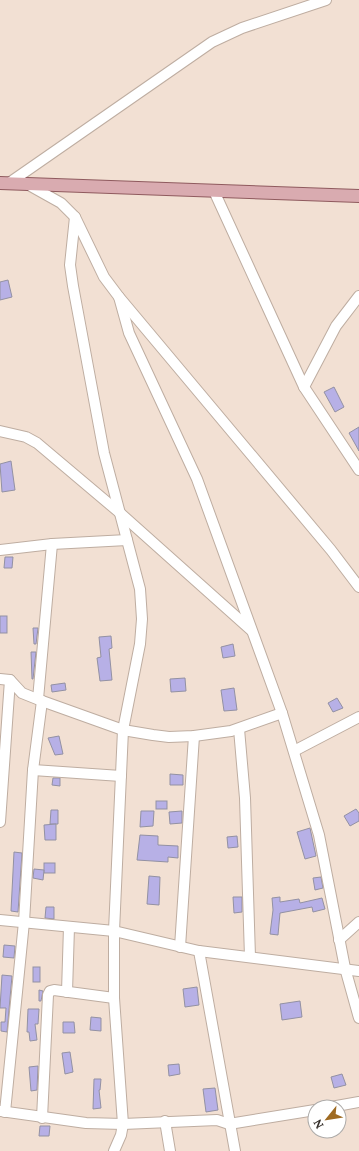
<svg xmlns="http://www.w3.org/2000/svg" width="359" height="1151" viewBox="0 0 359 1151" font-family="Lora,serif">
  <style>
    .building { fill: #b7b0e6; stroke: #9391a3 }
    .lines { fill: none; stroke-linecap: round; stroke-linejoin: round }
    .minor-casing { stroke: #beada1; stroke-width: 12 }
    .major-casing { stroke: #8f5a5e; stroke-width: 14 }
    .minor { stroke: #fff; stroke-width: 10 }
    .major { stroke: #d9abb0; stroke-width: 12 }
  </style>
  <rect width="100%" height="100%" fill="#f2e0d3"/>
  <g class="building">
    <path d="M8 280 12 297 0 300V282Z"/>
    <path d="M334 387 344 407 335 412 324 392Z"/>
    <path d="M359 427V451L349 433Z"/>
    <path d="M11 461 15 490 2 492 0 464Z"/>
    <path d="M5 557H13L12 568H4Z"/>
    <rect x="0" y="616" width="7" height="17"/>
    <path d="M33 628H38L36 644H34Z"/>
    <path d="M111 636 112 648 109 649 112 680 100 681 97 658 101 657 99 637Z"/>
    <path d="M233 644 235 656 223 658 221 647Z"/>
    <path d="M31 652H36L33 679H32Z"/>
    <path d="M185 678 186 691 171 692 170 679Z"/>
    <path d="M65 683 66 690 52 692 51 685Z"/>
    <path d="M234 688 237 710 224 711 221 690Z"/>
    <path d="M337 698 343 708 333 712 328 703Z"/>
    <path d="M59 736 63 754 55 755 48 738Z"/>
    <path d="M170 774 183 775V785H170Z"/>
    <path d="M53 778H60V786L52 785Z"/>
    <rect x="156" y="801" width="11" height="8"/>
    <path d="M356 809 359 813V821L350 826 344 816Z"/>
    <path d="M51 810H58V824H50Z"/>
    <path d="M141 811H154L153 826 140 827Z"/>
    <path d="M182 811V823L170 824 169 812Z"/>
    <path d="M56 824V840H45L44 825Z"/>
    <path d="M310 828 316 856 305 859 297 832Z"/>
    <path d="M140 835 158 836V845L178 846V858L168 857V862L137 860Z"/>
    <path d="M237 836 238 847 228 848 227 837Z"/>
    <path d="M14 852 22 853 18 912 11 911Z"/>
    <rect x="44" y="863" width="11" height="10"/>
    <path d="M34 869 44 870 43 880 33 878Z"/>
    <path d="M149 876 160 877 159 905 147 904Z"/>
    <path d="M321 877 323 888 315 890 313 878Z"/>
    <path d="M233 897H242V912L234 913Z"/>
    <path d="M280 897V902L299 899 300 903 322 898 325 909 313 912 312 907 280 913 278 935 270 934 273 910 272 898Z"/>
    <path d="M46 907H54V919L45 918Z"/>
    <path d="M4 945 15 946 14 958 3 957Z"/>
    <rect x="33" y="967" width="7" height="15"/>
    <path d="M2 975 12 976 7 1032 1 1031V1022H5L6 1008H0Z"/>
    <path d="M197 987 199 1005 185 1007 183 989Z"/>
    <path d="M39 990 43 991 41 1001H39Z"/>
    <path d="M300 1001 302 1017 282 1020 280 1004Z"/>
    <path d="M28 1009H39L38 1024H35L37 1040 30 1041 29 1032H27Z"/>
    <path d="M91 1017 101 1018V1031L90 1030Z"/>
    <path d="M63 1022H74L75 1033H63Z"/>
    <path d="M70 1052 73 1072 65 1074 62 1053Z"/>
    <path d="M179 1064 180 1074 169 1076 168 1065Z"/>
    <path d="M38 1066 37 1090 31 1091 29 1067Z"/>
    <path d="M342 1074 346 1085 334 1088 331 1077Z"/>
    <path d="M94 1079H101L100 1090H99L101 1108 93 1109Z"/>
    <path d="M215 1088 218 1110 206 1112 203 1089Z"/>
    <path d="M40 1126H50L49 1136H39Z"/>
  </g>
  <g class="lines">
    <defs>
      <g id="minor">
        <path d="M9 183 212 42 242 28 326 0"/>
        <path d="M27 184 61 203 75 217 104 277 119 297 331 550 359 587"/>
        <path d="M214 191 304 387 359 470"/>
        <path d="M75 217 70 265 73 286 104 453 140 589 142 619 140 644 123 730 114 931V998L123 1124 121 1135 114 1151"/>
        <path d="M119 297 129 333 197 479 282 713 319 835 345 968 359 1018"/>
        <path d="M304 387 336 326 359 296"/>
        <path d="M0 431 26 437 37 443 120 513 251 630"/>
        <path d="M0 550 52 544 127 540"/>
        <path d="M0 679 10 680 22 693 42 701 123 730 153 735 169 737 194 736 231 731 282 713"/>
        <path d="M38 699 52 544"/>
        <path d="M239 729 245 798 250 957"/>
        <path d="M294 751 359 717"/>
        <path d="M33 770 121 776"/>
        <path d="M0 822 10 680"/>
        <path d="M0 920 114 931 199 951 359 971"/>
        <path d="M339 940 359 922"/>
        <path d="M180 947 194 736"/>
        <path d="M199 951 235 1151"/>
        <path d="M67 992 69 927"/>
        <path d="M331 1107 359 1102"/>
        <path d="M0 1111 86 1123 123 1124 217 1120 229 1124 315 1110"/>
        <path d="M5 1112 24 922 33 770 42 701"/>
        <path d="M42 1118 48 995 50 991 54 990 114 998"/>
        <path d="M165 1121 170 1151"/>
      </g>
      <path id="major" d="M0 183 359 196"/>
    </defs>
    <use href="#minor" class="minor-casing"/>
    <use href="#major" class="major-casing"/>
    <use href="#minor" class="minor"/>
    <use href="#major" class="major"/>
  </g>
  <g transform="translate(327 1119) rotate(240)"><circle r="19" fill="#ffffff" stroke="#adaba9"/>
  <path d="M0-3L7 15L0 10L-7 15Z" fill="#9f6b22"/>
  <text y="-6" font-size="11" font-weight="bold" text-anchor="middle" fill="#332d28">N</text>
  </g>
</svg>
